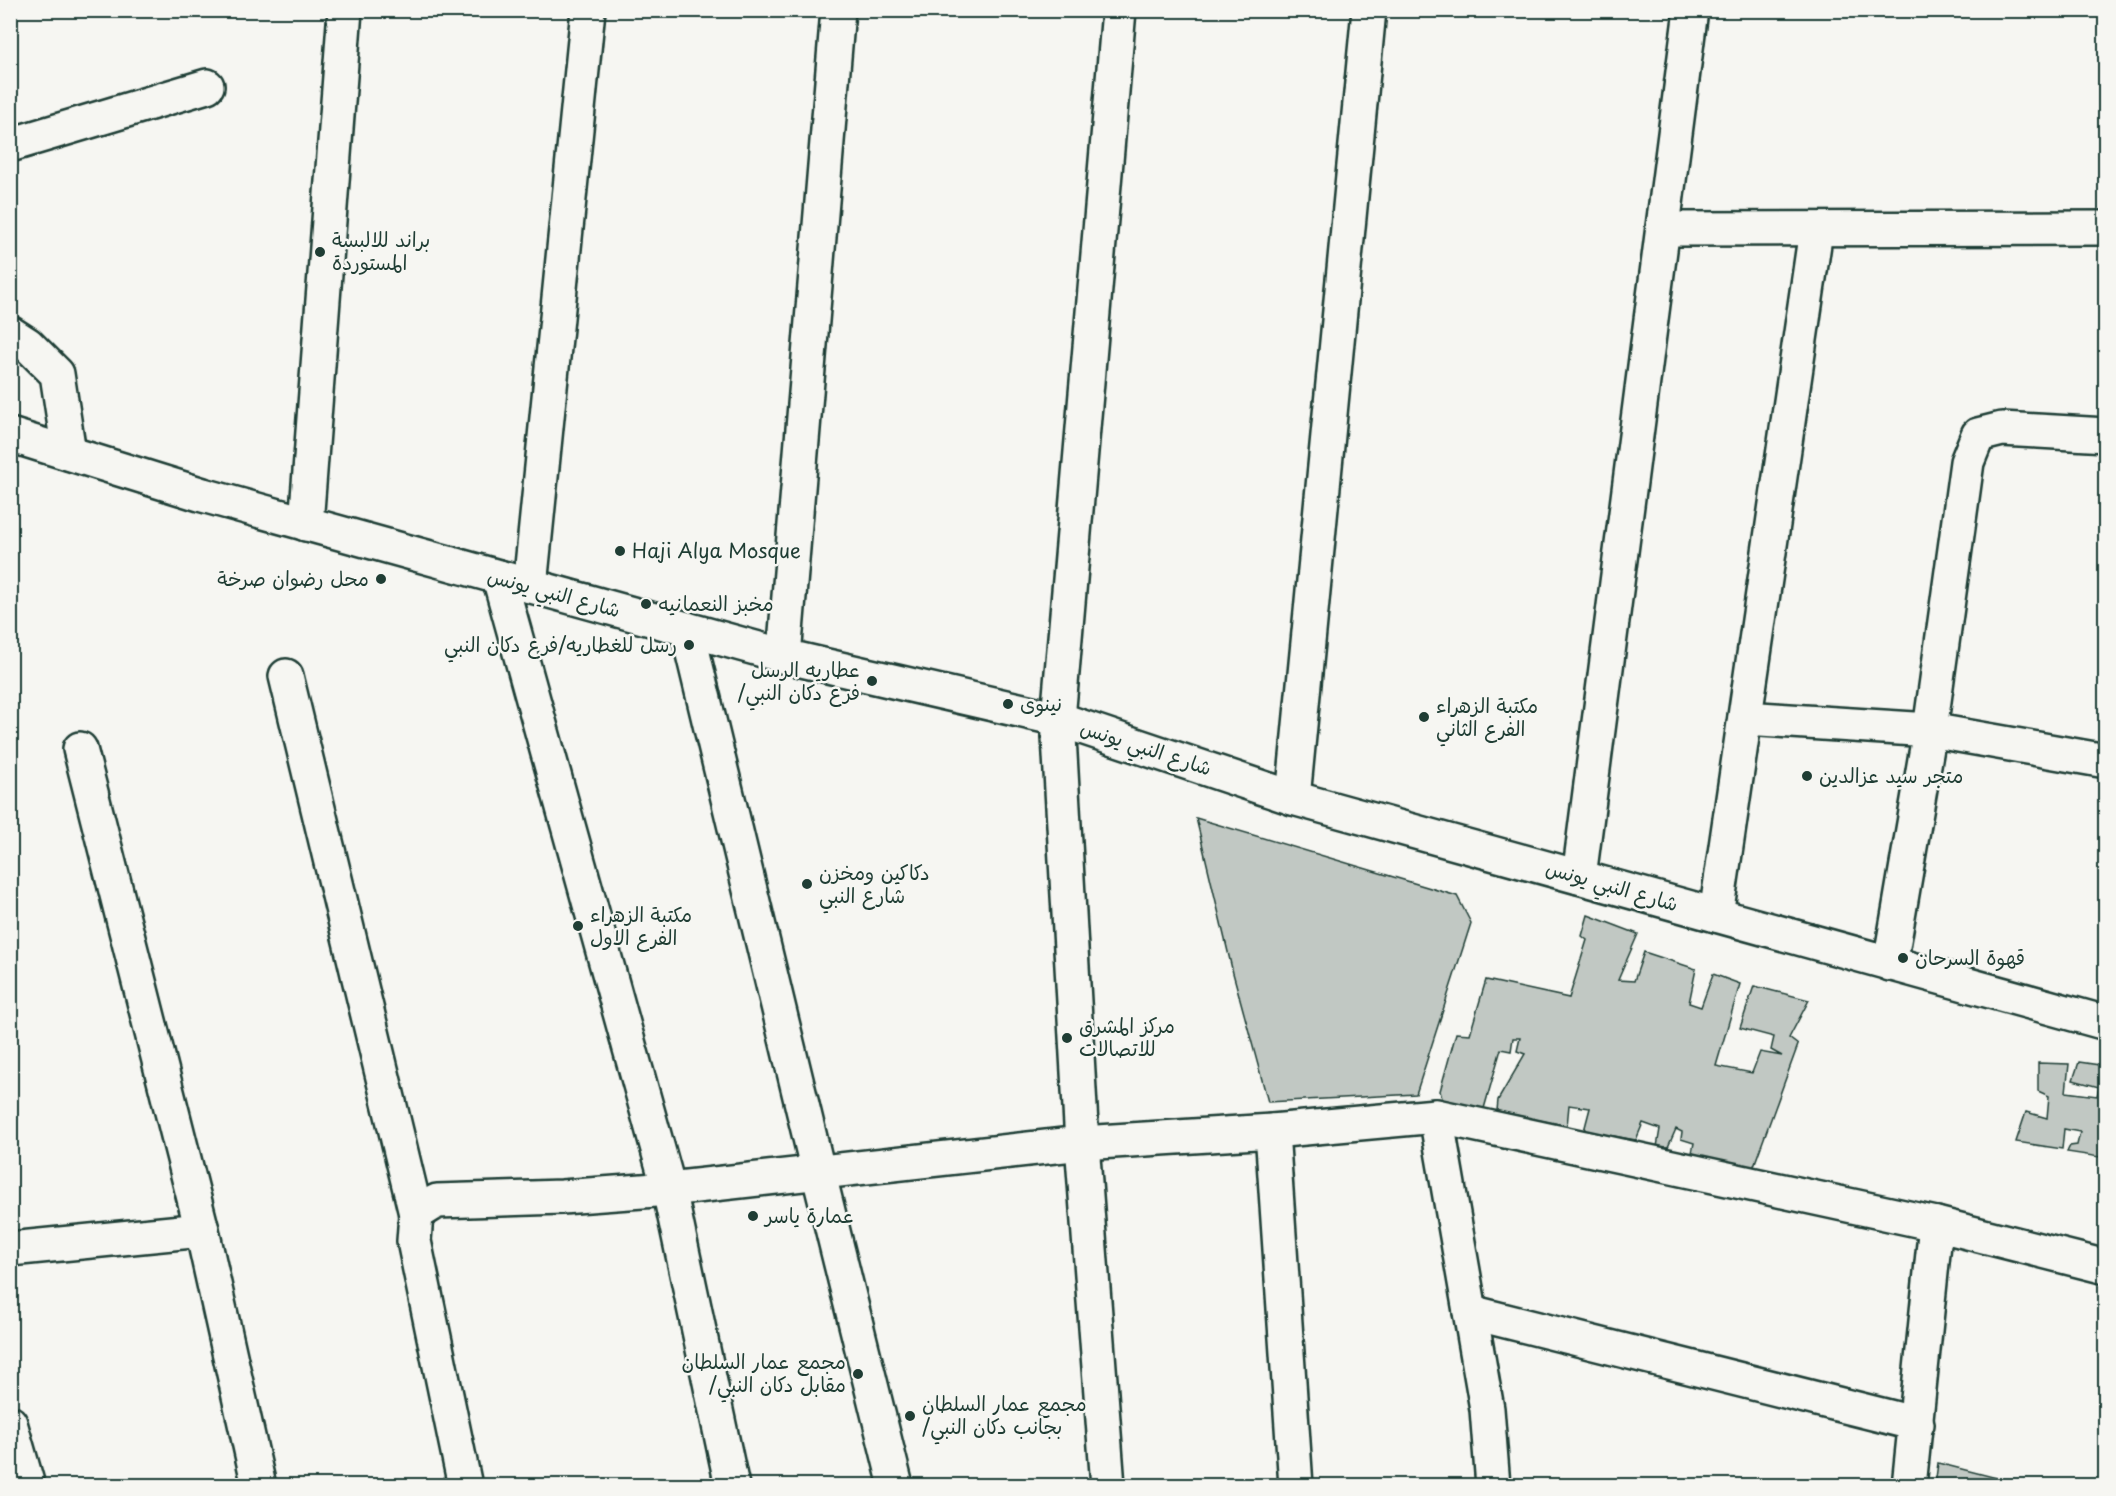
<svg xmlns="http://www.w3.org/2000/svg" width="2116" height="1496" viewBox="0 0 2116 1496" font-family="'Playpen Sans','Playpen Sans Arabic',sans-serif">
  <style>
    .building { fill: #c1c8c3; stroke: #1f3d34; stroke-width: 1.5 }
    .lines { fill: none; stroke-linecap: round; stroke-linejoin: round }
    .minor-casing { stroke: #1f3d34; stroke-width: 38 }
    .tertiary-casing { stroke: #1f3d34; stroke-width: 38 }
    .minor { stroke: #f6f6f2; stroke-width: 33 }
    .tertiary { stroke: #f6f6f2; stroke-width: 33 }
    .poi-dot { fill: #1f3d34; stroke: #f6f6f2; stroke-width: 2 }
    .labels { text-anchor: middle; stroke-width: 5; stroke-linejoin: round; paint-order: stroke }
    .poi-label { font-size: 20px; fill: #1f3d34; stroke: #f6f6f2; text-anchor: start }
    .street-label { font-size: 20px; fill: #1f3d34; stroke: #f6f6f2 }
  </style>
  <rect width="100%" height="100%" fill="#f6f6f2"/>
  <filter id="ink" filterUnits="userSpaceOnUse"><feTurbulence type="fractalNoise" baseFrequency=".0167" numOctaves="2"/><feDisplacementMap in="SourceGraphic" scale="12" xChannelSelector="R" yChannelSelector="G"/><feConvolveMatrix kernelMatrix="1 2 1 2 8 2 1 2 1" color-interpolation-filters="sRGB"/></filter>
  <g filter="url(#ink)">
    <g class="building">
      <path d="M1196 818 1457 896 1471 923 1416 1094 1268 1102 1233 973Z"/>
      <path d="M1588 915 1638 934 1618 980 1634 981 1644 952 1696 969 1689 1003 1701 1007 1713 974 1740 984 1716 1066 1752 1073 1760 1052 1782 1056 1771 1050 1774 1037 1740 1028 1754 986 1809 1000 1789 1038 1798 1045 1752 1171 1692 1153 1694 1143 1681 1139 1682 1132 1676 1129 1668 1147H1657L1660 1129 1643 1123 1636 1140 1584 1131 1590 1108 1569 1105 1567 1126 1497 1111 1498 1100 1525 1054 1517 1051 1520 1038H1513L1511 1051 1501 1049 1483 1112 1450 1105 1442 1098 1440 1091 1456 1033 1470 1034 1486 980 1569 998 1587 940 1582 936Z"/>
      <path d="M2079 1062 2106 1066V1158L2067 1152 2070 1146 2077 1145 2080 1132 2064 1129 2062 1149 2016 1142 2026 1112 2047 1118 2049 1096 2038 1091V1063L2069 1064 2066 1092 2097 1096 2099 1087 2073 1080Z"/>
      <path d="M1938 1463 1997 1478 1996 1486H1935Z"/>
    </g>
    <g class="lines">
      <defs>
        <g id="minor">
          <path d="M10 145 207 86"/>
          <path d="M1663 229 2106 228"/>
          <path d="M10 333 27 344 57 374 69 453"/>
          <path d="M306 524 345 10"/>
          <path d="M499 577 669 1189 732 1486"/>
          <path d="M530 586 588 10"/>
          <path d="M687 629 818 1171 896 1486"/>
          <path d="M784 656 838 10"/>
          <path d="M286 676 416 1214"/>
          <path d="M1745 718 1930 730 2106 761"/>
          <path d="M80 749 202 1230 259 1486"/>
          <path d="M1293 798 1369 10"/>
          <path d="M1579 877 1691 10"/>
          <path d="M1716 915 1816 230"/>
          <path d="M1890 964 1930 730 1967 462 1978 435 2002 429 2106 435"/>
          <path d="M1436 1116 1487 1409 1493 1486"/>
          <path d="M1272 1131 1296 1486"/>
          <path d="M10 1249 202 1230"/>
          <path d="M1470 1312 1917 1424"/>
          <path d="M10 1423 28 1486"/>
          <path d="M465 1486 414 1241 416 1214 437 1201 562 1197 669 1189 1082 1143 1272 1131 1436 1116 1936 1224 2106 1267"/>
          <path d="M1108 1486 1082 1143 1058 719 1119 10"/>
          <path d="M1909 1486 1936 1224"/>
        </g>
        <path id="tertiary" d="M10 435 203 495 784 656 1058 719 1293 798 2106 1023"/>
      </defs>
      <use href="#minor" class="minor-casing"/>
      <use href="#tertiary" class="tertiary-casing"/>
      <use href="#minor" class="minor"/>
      <use href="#tertiary" class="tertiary"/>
    </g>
  </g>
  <g class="poi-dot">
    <circle cx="320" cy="252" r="6"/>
    <circle cx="620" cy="551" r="6"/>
    <circle cx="381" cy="579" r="6"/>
    <circle cx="646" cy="604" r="6"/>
    <circle cx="689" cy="645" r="6"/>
    <circle cx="872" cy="681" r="6"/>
    <circle cx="1008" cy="704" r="6"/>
    <circle cx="1424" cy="717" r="6"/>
    <circle cx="1807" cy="776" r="6"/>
    <circle cx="807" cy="884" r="6"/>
    <circle cx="578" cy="926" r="6"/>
    <circle cx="1903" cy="958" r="6"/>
    <circle cx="1067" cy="1038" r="6"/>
    <circle cx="753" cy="1216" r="6"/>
    <circle cx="858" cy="1374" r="6"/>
    <circle cx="910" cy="1416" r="6"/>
  </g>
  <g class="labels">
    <g class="poi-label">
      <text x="332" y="247">براند للالبسة<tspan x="332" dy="23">المستوردة</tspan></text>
      <text x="632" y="558">Haji Alya Mosque</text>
      <text x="369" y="586" text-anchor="end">محل رضوان صرخة</text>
      <text x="658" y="611">مخبز النعمانيه</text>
      <text x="677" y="652" text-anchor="end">رسل للغطاريه/فرع دكان النبي</text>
      <text x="860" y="677" text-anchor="end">عطاريه الرسل<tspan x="860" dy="23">/فرع دكان النبي</tspan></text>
      <text x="1020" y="711">نينوى</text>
      <text x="1436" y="713">مكتبة الزهراء<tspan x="1436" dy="23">الفرع الثاني</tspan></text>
      <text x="1819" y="783">متجر سيد عزالدين</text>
      <text x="819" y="880">دكاكين ومخزن<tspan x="819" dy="23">شارع النبي</tspan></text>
      <text x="590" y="922">مكتبة الزهراء<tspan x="590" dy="23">الفرع الاول</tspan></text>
      <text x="1915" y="965">قهوة السرحان</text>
      <text x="1079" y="1033">مركز المشرق<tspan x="1079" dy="23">للاتصالات</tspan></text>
      <text x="765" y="1223">عمارة ياسر</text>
      <text x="846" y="1369" text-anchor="end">مجمع عمار السلطان<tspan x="846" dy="23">/مقابل دكان النبي</tspan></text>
      <text x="922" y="1411">مجمع عمار السلطان<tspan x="922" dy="23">/بجانب دكان النبي</tspan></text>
    </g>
    <g class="street-label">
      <text transform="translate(554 593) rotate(15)" y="7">شارع النبي يونس</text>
      <text transform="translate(1146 748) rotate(18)" y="7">شارع النبي يونس</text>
      <text transform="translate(1612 886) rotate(16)" y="7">شارع النبي يونس</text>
    </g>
  </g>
  <rect width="2116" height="1496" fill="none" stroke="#f6f6f2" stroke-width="36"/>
  <rect x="18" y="18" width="2080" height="1460" fill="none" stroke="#1f3d34" stroke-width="2" filter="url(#ink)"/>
</svg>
